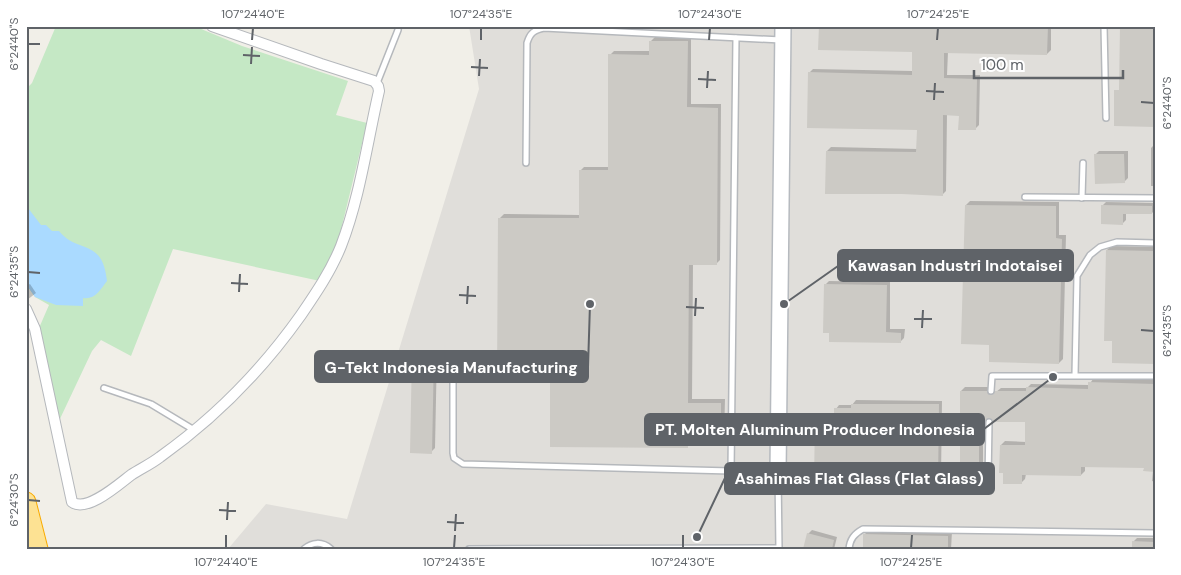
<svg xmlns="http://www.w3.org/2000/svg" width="1181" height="575" viewBox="0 0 1181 575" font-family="'DM Sans',sans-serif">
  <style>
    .industrial { fill: #e0deda }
    .green { fill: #c5e8c5 }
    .water { fill: #aadaff }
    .shadow { fill: #0003 }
    .building { fill: #cccac5 }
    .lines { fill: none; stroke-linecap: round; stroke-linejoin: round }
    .lane-casing { stroke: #b5b8bc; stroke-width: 8 }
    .street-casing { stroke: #b5b8bc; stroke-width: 12 }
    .secondary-casing { stroke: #b6babf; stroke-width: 18 }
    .highway-casing { stroke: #f9ab00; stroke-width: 21 }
    .lane { stroke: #fff; stroke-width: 5 }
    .street { stroke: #fff; stroke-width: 10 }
    .secondary { stroke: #fff; stroke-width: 15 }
    .highway { stroke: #fde293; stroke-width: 19 }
    .ticks { fill: none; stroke: #5f6368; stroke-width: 2 }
    .leader { fill: none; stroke: #5f6368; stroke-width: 2 }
    .callout-dot { fill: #5f6368; stroke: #fff; stroke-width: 2 }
    .callout { fill: #5f6368; stroke: #5f6368; stroke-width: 2 }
    .callout-label { font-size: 16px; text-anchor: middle; font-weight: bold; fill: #fff }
    .neatline { fill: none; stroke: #5f6368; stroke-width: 2 }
    .ticks-label { font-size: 12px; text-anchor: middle; fill: #5f6368 }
  </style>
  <rect width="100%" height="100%" fill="#f1efe8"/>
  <path class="industrial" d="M469 26H1155V549H228L266 504 347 519 479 89Z"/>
  <path class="green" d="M56 26H194L242 46 348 81 336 115 367 123 338 242 320 281 173 249 131 356 101 340 92 351 58 423 39 328 49 305 35 297 26 284V89L32 83Z"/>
  <path class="water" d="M28 208 41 225H46L52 231H59C79 255 102 237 107 281 100 290 95 300 83 298V306L56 305 35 297 26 284V209Z"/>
  <g class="shadow">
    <path d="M820 26H1051V50L1047 54 948 52 947 75H980L979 125 975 129 960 114H947L946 191 942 195 827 151 831 147 918 149V129L809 73 813 69 913 71 914 51Z"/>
    <path d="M655 37 691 38V104H721L720 260 716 264 693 263 692 399H725L724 439 720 443H691L688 446 552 378 500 218 504 214 580 215V171L584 167H609L610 55 614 51H651V41Z"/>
    <path d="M1155 144V186H1151V148Z"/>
    <path d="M1099 151H1128V178L1124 182 1095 155Z"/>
    <path d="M970 201 1059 202V235H1066L1063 359 1059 363 990 344 966 205Z"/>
    <path d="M1106 202 1155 203V210L1152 213H1126V220L1122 224 1102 206Z"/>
    <path d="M1111 246 1155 247V363L1113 340 1107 250Z"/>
    <path d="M829 281 890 282V329H905L904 338 900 342 831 332 825 285Z"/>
    <path d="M30 284 36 293 27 300 26 286Z"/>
    <path d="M417 350H437L435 448 431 452 413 354Z"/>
    <path d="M1093 379 1155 380V482L1152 481 1153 471 1146 467 1085 466V471L1081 475 1026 474 1025 479 1021 483 1001 445 1005 441 1026 442 1027 421 988 416 983 421V485L979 489 961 391 965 387H991L992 391 996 392 1001 388H1027L1031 384 1089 385Z"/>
    <path d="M856 400 942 401 941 478 937 482 816 418 820 414 835 415 836 409 839 405H852Z"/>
    <path d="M812 530 837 537 834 549H804L808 534Z"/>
    <path d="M868 531 952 532 951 549H864V535Z"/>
    <path d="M1137 538H1155V549L1133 542Z"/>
  </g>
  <g class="building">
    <path d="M819 26H1048L1047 55 944 53V78L977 79 976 130H958L959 116 943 115V196L902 194H825L826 151 916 152 917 130 807 128 808 72 912 75V52L818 50Z"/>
    <path d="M1120 26H1155V127L1114 126V90H1119Z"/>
    <path d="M649 41H688L687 107 718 108 717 265H689L688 403H721V444H688V448L550 447V379H497L498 218H579V170H608V54L649 55Z"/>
    <path d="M1094 154H1124L1125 183 1095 184Z"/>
    <path d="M965 205 1056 206V238L1062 239 1059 364 989 362V345L961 344Z"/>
    <path d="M1101 205 1152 206V214H1123V225L1101 224Z"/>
    <path d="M1106 250 1155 251V364L1112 363V341H1104Z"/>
    <path d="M824 284 887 285 886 332 901 333V343L829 342V333H823Z"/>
    <path d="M412 353 434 354 432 454 410 453Z"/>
    <path d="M1088 382 1155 384V472L1143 471 1144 468 1081 467V476L1022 475V484H1003V473H999L1000 445H1025V422H993L992 419 989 418 985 422H979V490H960V391H987L988 394 991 395 995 391H1026V387L1088 389Z"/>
    <path d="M851 404H939L938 484 814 482 815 418H834V408H851Z"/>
    <path d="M807 533 834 540 832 549H803Z"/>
    <path d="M863 534 948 536V549H863Z"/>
    <path d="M1132 541 1155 542V549H1132Z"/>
  </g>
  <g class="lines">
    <defs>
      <g id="lane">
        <path d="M1104 26 1106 118"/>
        <path d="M377 83 398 30"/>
        <path d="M526 163 527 43C530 33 534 30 544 28L781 40"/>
        <path d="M1025 197 1155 198"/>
        <path d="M1082 198 1083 163"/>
        <path d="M453 370V453L454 458 463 464 731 471 778 473 779 549"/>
        <path d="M1075 375 1077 276 1090 255 1100 247 1117 242 1155 243"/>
        <path d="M104 388 151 404 194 430"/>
        <path d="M991 391 992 376H1155"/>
        <path d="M731 471 736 38"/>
        <path d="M988 481 989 422"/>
        <path d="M304 549C312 542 322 541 331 549"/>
        <path d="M469 549 779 548"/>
        <path d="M849 549C850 539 854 534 863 529L1155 533"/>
      </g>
      <path id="street" d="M26 309 35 329 72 502C87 513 119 484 131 475 140 469 151 464 160 457 215 418 262 370 301 315 316 293 331 271 341 246 360 197 367 143 379 91L378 86 374 81 321 64 212 26"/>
      <path id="secondary" d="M778 473 783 26"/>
      <path id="highway" d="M26 502 38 549"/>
    </defs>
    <use href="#lane" class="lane-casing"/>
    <use href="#street" class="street-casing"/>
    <use href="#secondary" class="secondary-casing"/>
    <use href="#highway" class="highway-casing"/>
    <use href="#lane" class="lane"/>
    <use href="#street" class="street"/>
    <use href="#secondary" class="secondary"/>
    <use href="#highway" class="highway"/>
  </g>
  <path class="ticks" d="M252 40 253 28M481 40V28M709 40 710 28M937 40 938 28M28 44H40M243 55 260 56M251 64 252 47M471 67 488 68M479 76 480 59M698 79 716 80M707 88 708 71M926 91 944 92M934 100 935 83M1141 102 1154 103M28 272 40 273M231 283 248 284M239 292 240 274M459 295 476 296M467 304 468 286M686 307 704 308M695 316 696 298M914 319H932M922 328 923 310M1141 330 1154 331M28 500 40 501M219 510 236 511M227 520 228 502M447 522 464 523M455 531 456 514M226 548V535M454 548 455 535M683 548V535M911 548 912 535"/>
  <path class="leader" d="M784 304L838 266M590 304L588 367M1053 377L984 429M697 537L725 478"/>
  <g class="callout-dot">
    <circle cx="784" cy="304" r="5"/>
    <circle cx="590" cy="304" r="5"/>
    <circle cx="1053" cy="377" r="5"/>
    <circle cx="697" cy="537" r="5"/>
  </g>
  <g class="callout">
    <rect x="838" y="250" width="235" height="31" rx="5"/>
    <rect x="315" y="351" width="273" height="31" rx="5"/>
    <rect x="645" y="414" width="339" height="31" rx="5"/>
    <rect x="725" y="463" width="269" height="31" rx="5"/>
  </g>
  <g class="callout-label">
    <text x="955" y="271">Kawasan Industri Indotaisei</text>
    <text x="451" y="373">G-Tekt Indonesia Manufacturing</text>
    <text x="815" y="435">PT. Molten Aluminum Producer Indonesia</text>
    <text x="859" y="484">Asahimas Flat Glass (Flat Glass)</text>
  </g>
  <rect width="1181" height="575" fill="none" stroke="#ffffff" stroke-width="55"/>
  <path d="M974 70v8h149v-8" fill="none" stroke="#5f6368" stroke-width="2.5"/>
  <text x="981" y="70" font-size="15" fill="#5f6368" stroke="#ffffff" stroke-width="4" paint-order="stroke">100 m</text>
  <rect x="28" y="28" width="1126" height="520" class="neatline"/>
  <g class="ticks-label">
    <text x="253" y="18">107°24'40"E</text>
    <text x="481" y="18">107°24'35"E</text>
    <text x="710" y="18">107°24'30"E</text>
    <text x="938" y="18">107°24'25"E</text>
    <text transform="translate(14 44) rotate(-90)" y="4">6°24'40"S</text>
    <text transform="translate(1167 103) rotate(-90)" y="4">6°24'40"S</text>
    <text transform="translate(14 272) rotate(-90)" y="4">6°24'35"S</text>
    <text transform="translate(1167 331) rotate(-90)" y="4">6°24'35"S</text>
    <text transform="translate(14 500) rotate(-90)" y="4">6°24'30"S</text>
    <text x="226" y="566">107°24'40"E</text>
    <text x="454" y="566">107°24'35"E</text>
    <text x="683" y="566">107°24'30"E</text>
    <text x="911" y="566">107°24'25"E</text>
  </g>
</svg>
